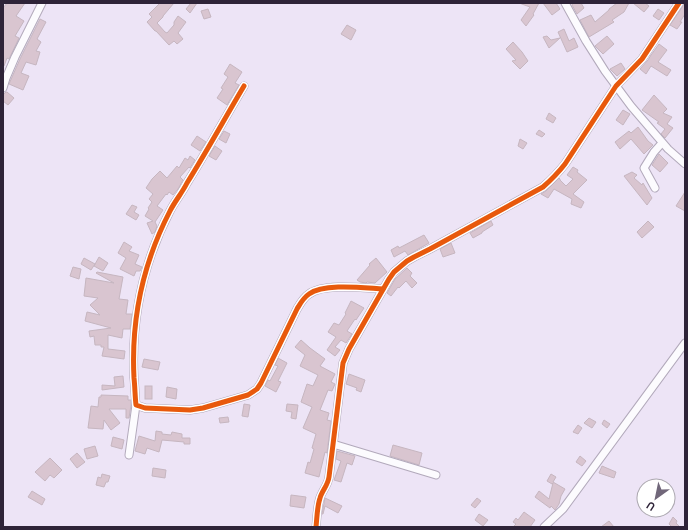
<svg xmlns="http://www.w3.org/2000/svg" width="688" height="530" viewBox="0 0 688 530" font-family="'DM Sans',sans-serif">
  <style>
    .building { fill: #d9c5d0; stroke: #c6b6c0 }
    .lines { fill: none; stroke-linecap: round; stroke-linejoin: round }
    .minor-casing { stroke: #b2a9bb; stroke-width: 9 }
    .minor { stroke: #fcfbfe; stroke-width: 7 }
    .cycleway-casing { stroke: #fff; stroke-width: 8 }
    .cycleway { stroke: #e8590c; stroke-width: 5 }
  </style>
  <rect width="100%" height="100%" fill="#ede4f6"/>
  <g class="building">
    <path d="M7 3H25L16 16 24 21 15 36 19 38 9 59 7 58 4 66H3V8Z"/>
    <path d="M160 3H174L163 16V17L157 23 165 32 167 33 174 25V22L178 16 186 22 178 33 183 39 177 44 174 41 169 45 156 31H155L147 22 152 17 149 14Z"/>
    <path d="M191 3H197L190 13 186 9Z"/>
    <path d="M519 3H539L533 14 534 15 526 26 521 20 530 7Z"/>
    <path d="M543 3H556L560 9 552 15Z"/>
    <path d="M573 3H581L584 8 577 14 572 5Z"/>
    <path d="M617 3H629L624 12 612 20 614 22 589 37 580 20 591 15 595 22 609 10V9Z"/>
    <path d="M633 3H645L649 6 644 12Z"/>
    <path d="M684 3H685V14L680 22H682L677 29 670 25 683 6Z"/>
    <path d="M208 9 211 17 204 19 201 11Z"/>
    <path d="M658 9 664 13 659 20 653 16Z"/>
    <path d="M40 19 46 22 37 39 41 42 36 51 40 52 36 65 26 62 21 73 29 76 23 90 9 84 20 59Z"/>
    <path d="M347 25 356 30 351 40 341 34Z"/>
    <path d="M564 29 569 41 574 38 578 47 567 52 558 32Z"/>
    <path d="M547 36 551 40 560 38 549 48 543 37Z"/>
    <path d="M607 36 614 44 603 54 595 46Z"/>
    <path d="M513 42 522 52 528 61 520 69 512 61 516 60 506 49Z"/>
    <path d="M659 44 667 50 658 62 671 70 667 76 651 66 646 74 640 69 648 60 651 55Z"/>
    <path d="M621 63 625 69 617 76 610 69Z"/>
    <path d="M230 64 242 72 235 83 239 85 227 105 217 98 223 89 221 88 228 77 224 74Z"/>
    <path d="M6 92H7L14 98 8 105 3 101V95Z"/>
    <path d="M654 95 667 109 663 113 672 117 667 124 673 128 665 138 661 134 665 129 657 123 659 122 642 110Z"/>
    <path d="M623 110 630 114 623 125 616 120Z"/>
    <path d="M549 113 556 118 553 123 546 119Z"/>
    <path d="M638 127 648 141 653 145 644 154 631 139 620 149 615 142 629 131 631 133Z"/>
    <path d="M539 130 545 134 542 137 536 134Z"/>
    <path d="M224 131 230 134 226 143 219 139Z"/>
    <path d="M197 136 206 142 200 151 191 145Z"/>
    <path d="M520 139 527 143 523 149 518 146Z"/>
    <path d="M215 146 222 151 216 160 209 156Z"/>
    <path d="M659 154 668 163 660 172 652 165Z"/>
    <path d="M190 156 195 160 190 168 189 167 180 177 183 180 178 189 173 195 169 192 167 195 166 194 157 206 163 210 155 222 157 226 155 232 152 234 147 223 153 221 145 216 149 209 148 208 152 202 149 199 153 194 146 188 152 179 160 171 167 178 177 166 179 168 185 158 188 160Z"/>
    <path d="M573 167 578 170 577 172 587 180 573 194 584 202 581 208 571 204 572 199 554 189 548 198 541 194 546 191 559 178 560 179V180L566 186 573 179 567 175Z"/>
    <path d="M632 172 637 175 634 178 642 185 643 183 652 198 647 205 624 176Z"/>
    <path d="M685 192V211L676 206Z"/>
    <path d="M132 205 137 207 134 212 139 215 136 220 126 214Z"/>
    <path d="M491 221 493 225 482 232V233L473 238 470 233Z"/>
    <path d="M648 221 654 227 642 238 637 232Z"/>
    <path d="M424 235 429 243 408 255 405 251 394 257 391 250 398 246 399 248Z"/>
    <path d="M124 242 132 247 129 251 139 255 135 264 142 267 140 271H136L134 276 120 269 126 258 118 253Z"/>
    <path d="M451 243 455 253 443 257 440 249Z"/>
    <path d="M99 257 108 263 103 271 94 266Z"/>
    <path d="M84 258 95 264 91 270 81 264Z"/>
    <path d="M376 258 387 272 375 283 367 282 366 283 360 282 357 280 370 265 369 264Z"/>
    <path d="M73 267 81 269 79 279 70 276Z"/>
    <path d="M407 268 412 273 410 276 417 283 412 288 406 281 399 288 398 287 391 296 387 293 395 279Z"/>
    <path d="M97 272 123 277 119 299 128 300 126 314H132L130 329H123L122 338 108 335V349L125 351 124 359 102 356 104 347H101V345H95L94 336 90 337 89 331 111 328 85 321 87 312 100 315 90 305 98 298 84 296 86 278 114 283 96 273Z"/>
    <path d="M351 301 364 308 356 320 355 319 347 331 352 334 346 343 341 340 335 347 340 350 335 356 327 350 336 337 328 332 334 323 339 325 346 314 345 313Z"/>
    <path d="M301 340 310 348 325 359 320 366 335 374 331 382 335 384 332 391 328 390 320 410 329 413 327 420 331 421 327 453 325 452 319 477 305 473 308 462 310 463 314 449 312 448 316 434 303 428 312 407 301 402 307 384 313 386 318 375 300 366 305 355 295 347Z"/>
    <path d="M278 358 287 363 278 381 281 382 276 392 265 386 268 380 270 381 278 366 275 365Z"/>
    <path d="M144 359 160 362 158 370 142 367Z"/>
    <path d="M349 374 365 380 361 392 356 390 357 388 346 384Z"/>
    <path d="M123 376 124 387 102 390V385L115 386 114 377Z"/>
    <rect x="145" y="386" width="7" height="13"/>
    <path d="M167 387 177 389 176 399 166 397Z"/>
    <path d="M101 395 128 396V400H131V405L129 418H126V409H109L120 423 111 430 104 420 103 429 88 428 91 406 98 407 99 397H101Z"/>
    <path d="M244 404 250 405 248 417 242 416Z"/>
    <path d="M287 404 298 405 296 419 291 418 292 412 286 411Z"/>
    <path d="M228 417 229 422 220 423 219 418Z"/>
    <path d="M589 418 596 422 592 428 584 423Z"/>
    <path d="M604 420 610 424 607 428 602 424Z"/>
    <path d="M578 425 582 428 578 434 573 432Z"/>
    <path d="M156 431 162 432V434L171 435 172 432 182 434V438H190V444H184V442L162 440 159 452 147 448 145 454 135 451 139 436 155 441Z"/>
    <path d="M113 437 124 440 122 449 111 446Z"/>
    <path d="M393 445 422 453 419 465 390 456Z"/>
    <path d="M95 446 98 456 87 459 84 449Z"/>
    <path d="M337 451 355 456 352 465 347 463 341 482 334 480 341 461 336 459Z"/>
    <path d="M77 453 85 462 77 468 70 459Z"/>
    <path d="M580 456 586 461 582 466 576 462Z"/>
    <path d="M50 458 62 470 54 478 50 475 45 481 35 472Z"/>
    <path d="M602 466 616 472 614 478 599 473Z"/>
    <path d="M153 468 166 470 165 478 152 476Z"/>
    <path d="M102 474 110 476 108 482H106L104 487 96 485 98 477 101 478Z"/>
    <path d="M551 474 556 477 553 482 565 489 561 496 559 504 555 510 551 506 550 508 535 497 539 491 549 499 553 483 552 484 547 481Z"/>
    <path d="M32 491 45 499 42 505 28 497Z"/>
    <path d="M291 495 306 497 304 508 290 506Z"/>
    <path d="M325 498 342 506 338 513 325 506 323 514H322Z"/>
    <path d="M477 498 481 501 475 508 471 505Z"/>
    <path d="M524 512 535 520 530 527H513L516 524 513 522 516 518 518 520Z"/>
    <path d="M479 514 488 520 483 526 475 520Z"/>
    <path d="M673 517 677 521 676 523 680 527H672L669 524Z"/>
    <path d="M609 521 614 527H601Z"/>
  </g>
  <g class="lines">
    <defs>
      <g id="minor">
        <path d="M565 3 586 41 605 71 631 106 668 149 685 164"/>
        <path d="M244 86C225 118 207 151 187 183 182 193 175 201 170 211 143 263 131 320 134 378 135 387 135 397 136 405L145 408 190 410 203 408 248 395 257 389 261 383 297 309C300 304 303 298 309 294 324 283 364 288 383 289"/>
        <path d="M3 88 6 78 15 57 42 3"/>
        <path d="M655 188 644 168 654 152 662 143"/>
        <path d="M333 444 436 475"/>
        <path d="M129 455 136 405"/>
        <path d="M316 527C317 518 317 507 320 498 322 491 328 485 329 477L343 363 349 349 389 279 394 272 407 261 414 257 430 249 543 187C551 180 558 173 565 164L616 86 642 59 679 3"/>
        <path d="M544 527 563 509 685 343"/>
      </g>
    </defs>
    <use href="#minor" class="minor-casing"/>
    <use href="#minor" class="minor"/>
    <defs>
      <g id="cycleway">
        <path d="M244 86C225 118 207 151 187 183 182 193 175 201 170 211 143 263 131 320 134 378 135 387 135 397 136 405L145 408 190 410 203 408 248 395 257 389 261 383 297 309C300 304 303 298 309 294 324 283 364 288 383 289"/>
        <path d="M316 527C317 518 317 507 320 498 322 491 328 485 329 477L343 363 349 349 389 279 394 272 407 261 414 257 430 249 543 187C551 180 558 173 565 164L616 86 642 59 679 3"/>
      </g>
    </defs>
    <use href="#cycleway" class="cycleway-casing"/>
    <use href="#cycleway" class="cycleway"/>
  </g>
  <rect width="688" height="530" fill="none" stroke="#2e2338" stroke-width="8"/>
  <g transform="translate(656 498) rotate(213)"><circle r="19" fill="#ffffff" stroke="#aba7af"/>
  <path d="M0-3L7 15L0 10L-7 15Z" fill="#71677a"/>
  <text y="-6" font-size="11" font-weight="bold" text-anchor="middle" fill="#2e2338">U</text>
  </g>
</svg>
